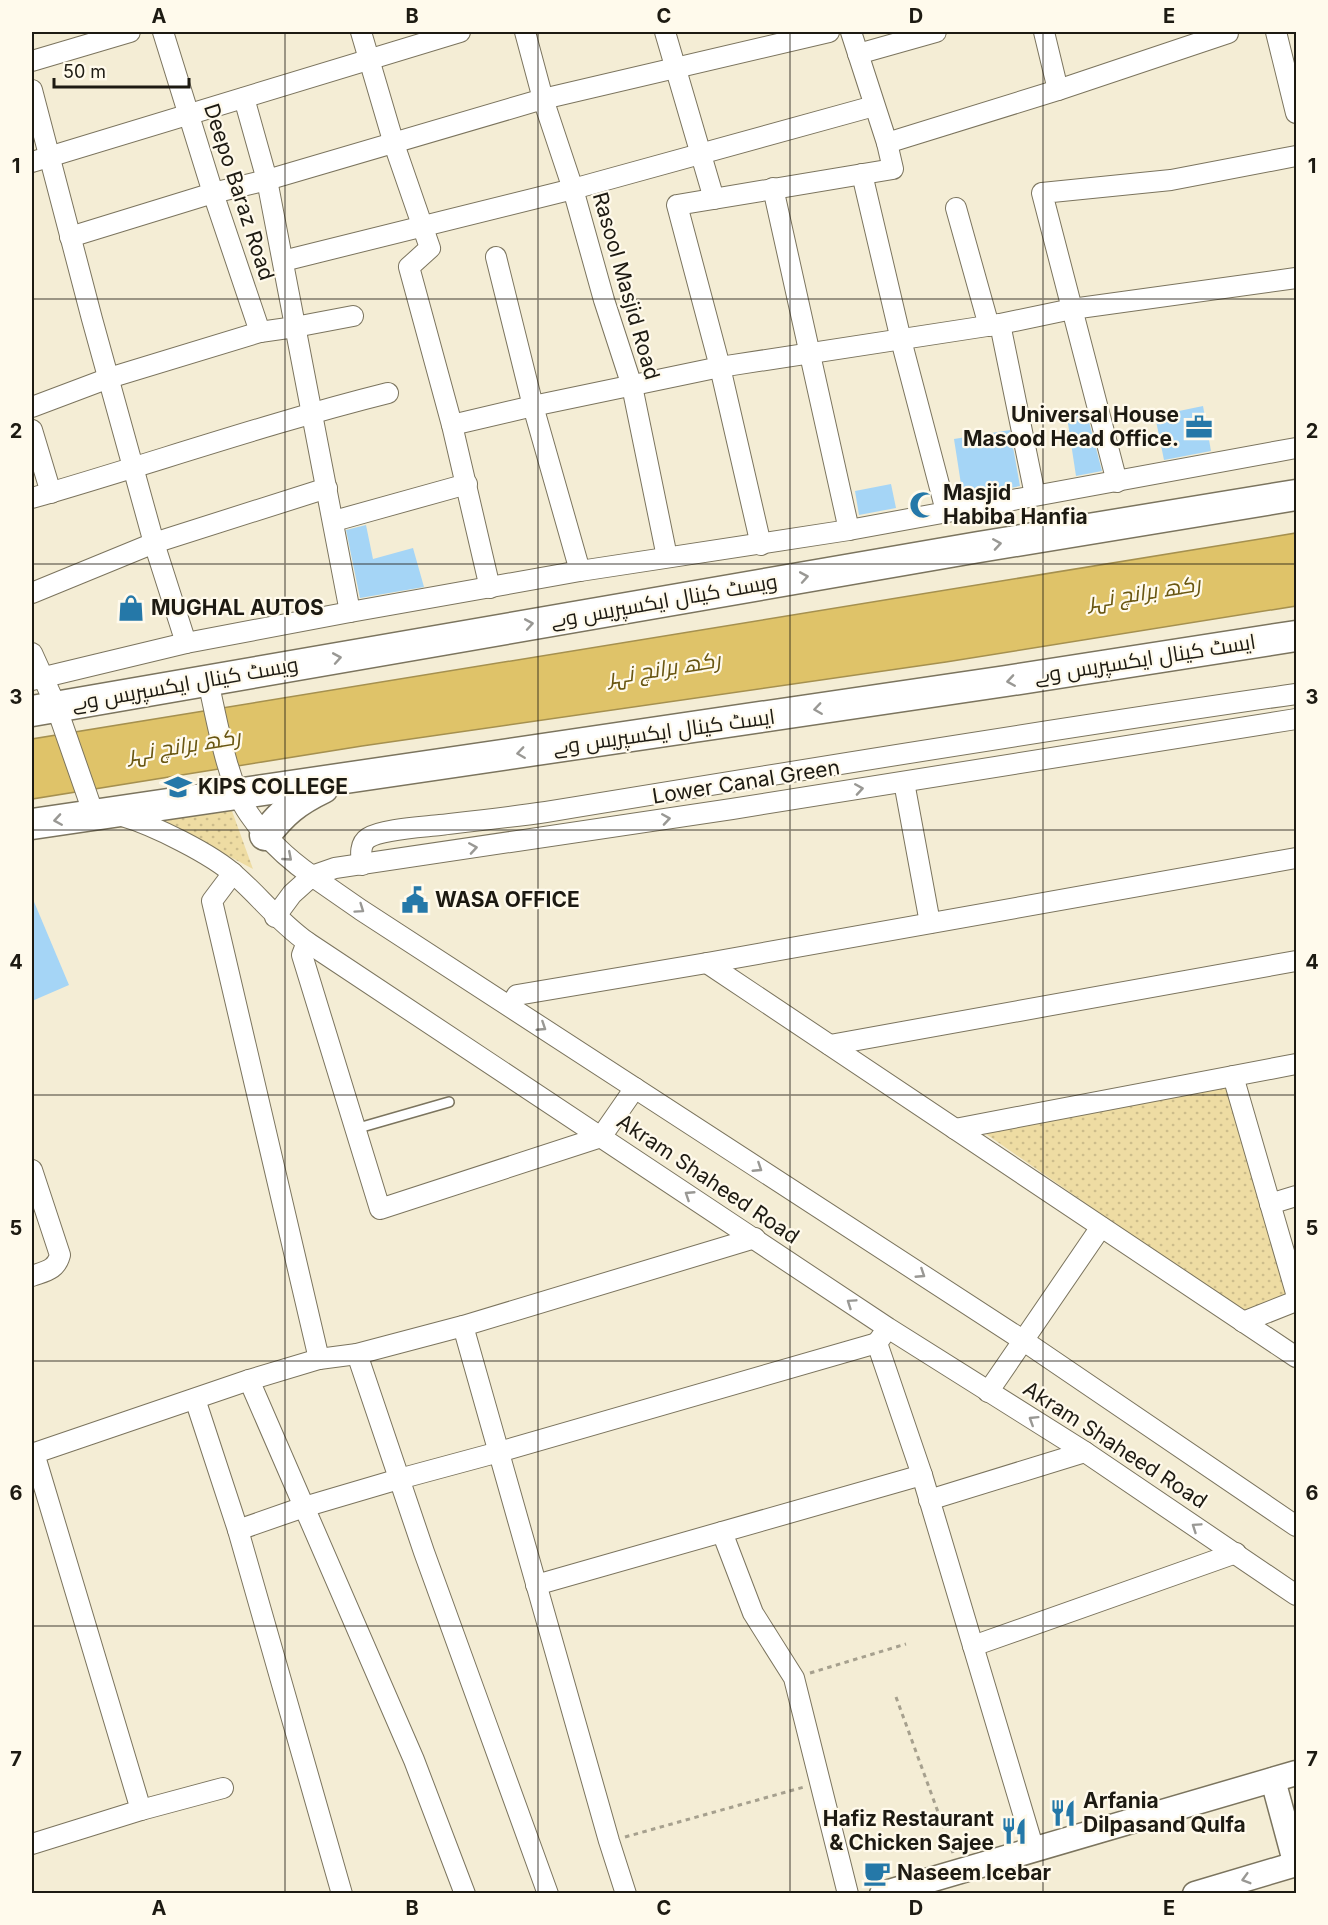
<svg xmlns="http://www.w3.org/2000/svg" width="1328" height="1925" viewBox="0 0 1328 1925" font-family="Inter,Cairo,sans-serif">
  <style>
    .park { fill: url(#park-dots) }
    .water { fill: #dfc369; stroke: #a5904f; stroke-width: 1.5 }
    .building { fill: #a5d5f6 }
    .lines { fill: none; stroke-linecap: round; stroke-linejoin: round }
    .service-casing { stroke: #7b745e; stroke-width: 12 }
    .minor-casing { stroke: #7b745e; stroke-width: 22 }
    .tertiary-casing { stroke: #7b745e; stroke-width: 27 }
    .primary-casing { stroke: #7b745e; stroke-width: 33 }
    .path { stroke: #a6a08e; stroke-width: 3; stroke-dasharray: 4.5 4.5; stroke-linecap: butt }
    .service { stroke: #fff; stroke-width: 9 }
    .minor { stroke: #fff; stroke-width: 20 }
    .tertiary { stroke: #fff; stroke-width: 24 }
    .primary { stroke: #fff; stroke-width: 30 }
    .oneway { stroke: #999894 }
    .grid { fill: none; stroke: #1d1a12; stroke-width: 1.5; stroke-opacity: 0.55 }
    .labels { text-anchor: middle; stroke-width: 4.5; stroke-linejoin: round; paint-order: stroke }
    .street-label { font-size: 21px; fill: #1d1a12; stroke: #fffaec }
    .poi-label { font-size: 21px; font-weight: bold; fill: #1d1a12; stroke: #fffaec; text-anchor: start }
    .water-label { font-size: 22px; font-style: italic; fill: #695611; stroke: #fffaec }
    .neatline { fill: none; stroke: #1d1a12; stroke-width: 2 }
    .grid-label { font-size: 20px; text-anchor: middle; font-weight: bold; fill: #1d1a12 }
  </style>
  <defs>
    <pattern id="park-dots" width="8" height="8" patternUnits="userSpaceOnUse" patternTransform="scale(1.5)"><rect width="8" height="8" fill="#eedca3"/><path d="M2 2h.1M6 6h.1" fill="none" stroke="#ccbc8b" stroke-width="1.8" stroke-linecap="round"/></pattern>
  </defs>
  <rect width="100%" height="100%" fill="#f4edd5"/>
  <g class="park">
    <path d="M228 800 253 869 153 816Z"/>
    <path d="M1228 1083 1291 1292 1243 1313 979 1129Z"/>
  </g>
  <path class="water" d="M1296 533V606L946 662 362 746 32 799V739Z"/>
  <g class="building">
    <path d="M1203 406 1211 451 1164 460 1155 416Z"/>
    <path d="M1087 414 1102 471 1076 476 1067 417Z"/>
    <path d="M1010 430 1020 486 963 497 954 439Z"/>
    <path d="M891 484 896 508 859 515 855 491Z"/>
    <path d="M366 525 373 559 413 548 424 587 360 598 346 530Z"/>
    <path d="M32 897 69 985 32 1001Z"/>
  </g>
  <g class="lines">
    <defs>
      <path id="service" d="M355 1129 449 1102"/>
      <g id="minor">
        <path d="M163 32 213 193 260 332"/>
        <path d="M361 32 394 144 430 248 409 267 452 425 490 588"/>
        <path d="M525 32 543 99 573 189 604 300 632 386 667 557"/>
        <path d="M665 32 714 199"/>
        <path d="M1044 32 1058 90"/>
        <path d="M1276 32 1296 113"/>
        <path d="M858 54 936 32"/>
        <path d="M32 61 130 32"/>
        <path d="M32 90 92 319 154 543 186 643"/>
        <path d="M244 98 267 180 350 612"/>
        <path d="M887 143 1058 90 1228 33V32"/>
        <path d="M32 162 460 32"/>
        <path d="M862 174 901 340 946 511"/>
        <path d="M773 188 849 530"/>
        <path d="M956 208 989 326"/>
        <path d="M70 237 213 193 267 180 543 99 829 32"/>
        <path d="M496 257 533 406 580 571"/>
        <path d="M283 261 573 189 874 106"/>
        <path d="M1000 324 1035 495"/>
        <path d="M32 407 109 378 260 332 295 327 353 316"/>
        <path d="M452 425 533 406 720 367 1000 324 1072 309 1296 278"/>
        <path d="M32 430 51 493"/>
        <path d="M1117 482 1042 193 1171 180 1296 156"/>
        <path d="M32 498C150 464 268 423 388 393"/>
        <path d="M334 521 467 484"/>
        <path d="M761 545 720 367 677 205 893 169 887 143 851 32"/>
        <path d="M32 593 154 543 327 488"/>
        <path d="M32 653 56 706 94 815C103 815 113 814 122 816 153 825 212 854 236 876 261 898 279 922 307 942L888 1328 1085 1452 1296 1595"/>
        <path d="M32 680 186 643 350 612 580 571 849 530 1296 448"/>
        <path d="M208 681C217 720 227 783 249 814 266 839 288 859 312 876L335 868 732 809 1296 719"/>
        <path d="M904 782 930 923"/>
        <path d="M362 865C361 856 359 844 368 838 381 829 423 827 440 825 475 821 511 817 546 812 796 771 1046 730 1296 694"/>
        <path d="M233 873 212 901 319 1359"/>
        <path d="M275 917 292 894 312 876 361 910 1024 1341 1296 1526"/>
        <path d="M307 942 302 955 380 1209 601 1137 635 1088"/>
        <path d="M707 963 1296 1357"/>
        <path d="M510 1006 517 995 707 963 1296 858"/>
        <path d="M830 1045 1296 961"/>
        <path d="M1233 1076 1296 1293"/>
        <path d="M955 1129 1296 1064"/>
        <path d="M32 1170 60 1255C56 1270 46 1271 32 1276"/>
        <path d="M1270 1204 1296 1196"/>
        <path d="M1243 1322 1296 1301"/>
        <path d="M463 1326 609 1841 626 1894"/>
        <path d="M885 1332 877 1343 922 1475 1034 1850"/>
        <path d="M357 1354 424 1552 548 1894"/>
        <path d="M249 1380 414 1760 465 1894"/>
        <path d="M988 1392 1101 1227"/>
        <path d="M195 1399 238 1530 342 1894"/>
        <path d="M32 1454 249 1380 319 1359 357 1354 463 1326 755 1238"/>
        <path d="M929 1500 1085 1452"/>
        <path d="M238 1530 304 1507 399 1479 499 1452 877 1343"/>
        <path d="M722 1532 753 1613 794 1678 848 1894"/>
        <path d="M536 1585 922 1475"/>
        <path d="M973 1646 1236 1553"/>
        <path d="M141 1810 223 1788"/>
        <path d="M32 1844 141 1810 34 1453"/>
      </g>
      <g id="tertiary">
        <path d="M1273 1780 1296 1865"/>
        <path d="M882 1894 1296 1773"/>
        <path d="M1195 1894 1296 1864"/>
      </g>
      <g id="primary">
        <path d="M32 711 979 547 1296 495"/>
        <path d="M32 824 1006 681 1296 636"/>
        <path d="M265 835C283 812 296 801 323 788"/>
      </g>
    </defs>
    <use href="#service" class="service-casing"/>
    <use href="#minor" class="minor-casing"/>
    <use href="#tertiary" class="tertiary-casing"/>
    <use href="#primary" class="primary-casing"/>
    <g class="path">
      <path d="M810 1673 906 1644"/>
      <path d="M896 1697 953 1853"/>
      <path d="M625 1837 804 1787"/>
    </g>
    <use href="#service" class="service"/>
    <use href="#minor" class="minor"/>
    <use href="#tertiary" class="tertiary"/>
    <use href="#primary" class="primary"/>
  </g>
  <defs><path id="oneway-chevron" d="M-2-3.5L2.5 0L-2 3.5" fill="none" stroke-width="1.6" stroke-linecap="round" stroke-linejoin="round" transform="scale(1.5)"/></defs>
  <g class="oneway">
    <use href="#oneway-chevron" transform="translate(997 544) rotate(-9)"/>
    <use href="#oneway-chevron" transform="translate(804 577) rotate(-10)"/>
    <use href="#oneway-chevron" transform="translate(529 624) rotate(-10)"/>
    <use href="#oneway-chevron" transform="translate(337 658) rotate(-10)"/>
    <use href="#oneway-chevron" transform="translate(1011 681) rotate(171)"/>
    <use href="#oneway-chevron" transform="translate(818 709) rotate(172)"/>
    <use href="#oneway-chevron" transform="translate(521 753) rotate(172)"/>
    <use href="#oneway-chevron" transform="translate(859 789) rotate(-9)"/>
    <use href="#oneway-chevron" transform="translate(666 819) rotate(-9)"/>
    <use href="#oneway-chevron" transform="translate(58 820) rotate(171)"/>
    <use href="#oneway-chevron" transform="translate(473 848) rotate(-9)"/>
    <use href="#oneway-chevron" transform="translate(288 857) rotate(41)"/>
    <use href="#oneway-chevron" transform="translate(360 909) rotate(35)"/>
    <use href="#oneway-chevron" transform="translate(542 1027) rotate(33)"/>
    <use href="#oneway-chevron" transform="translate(758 1168) rotate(33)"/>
    <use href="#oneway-chevron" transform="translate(689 1195) rotate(-147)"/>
    <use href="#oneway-chevron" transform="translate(921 1274) rotate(33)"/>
    <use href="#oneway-chevron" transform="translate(851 1303) rotate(-146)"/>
    <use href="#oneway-chevron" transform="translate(1033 1420) rotate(-148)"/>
    <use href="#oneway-chevron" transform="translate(1196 1527) rotate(-146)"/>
    <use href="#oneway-chevron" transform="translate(1246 1879) rotate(164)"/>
  </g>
  <path class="grid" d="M285 32V1894M538 32V1894M790 32V1894M1043 32V1894M32 299H1296M32 564H1296M32 830H1296M32 1095H1296M32 1361H1296M32 1626H1296"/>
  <defs>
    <symbol id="office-bare" viewBox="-9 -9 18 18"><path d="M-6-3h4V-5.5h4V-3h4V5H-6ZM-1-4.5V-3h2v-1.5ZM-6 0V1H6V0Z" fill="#2578a8" stroke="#fffaec" stroke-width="2.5" paint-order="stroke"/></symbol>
    <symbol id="mosque-bare" viewBox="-9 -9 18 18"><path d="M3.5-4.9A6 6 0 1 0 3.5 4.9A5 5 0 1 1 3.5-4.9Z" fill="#2578a8" stroke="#fffaec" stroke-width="2.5" paint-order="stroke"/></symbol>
    <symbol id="shop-bare" viewBox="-9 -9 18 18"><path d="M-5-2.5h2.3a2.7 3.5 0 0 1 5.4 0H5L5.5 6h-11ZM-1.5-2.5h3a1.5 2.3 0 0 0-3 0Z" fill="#2578a8" stroke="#fffaec" stroke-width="2.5" paint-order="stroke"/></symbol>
    <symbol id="university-bare" viewBox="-9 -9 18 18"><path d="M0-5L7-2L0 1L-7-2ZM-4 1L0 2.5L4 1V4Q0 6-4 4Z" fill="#2578a8" stroke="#fffaec" stroke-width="2.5" paint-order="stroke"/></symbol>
    <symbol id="civic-bare" viewBox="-9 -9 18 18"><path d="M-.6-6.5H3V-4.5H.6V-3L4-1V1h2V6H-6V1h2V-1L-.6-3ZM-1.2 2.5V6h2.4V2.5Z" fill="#2578a8" stroke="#fffaec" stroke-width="2.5" paint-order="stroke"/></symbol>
    <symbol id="restaurant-bare" viewBox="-9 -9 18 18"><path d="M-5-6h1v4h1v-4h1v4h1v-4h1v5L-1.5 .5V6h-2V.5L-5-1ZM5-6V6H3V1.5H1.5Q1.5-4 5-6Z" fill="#2578a8" stroke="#fffaec" stroke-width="2.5" paint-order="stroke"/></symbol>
    <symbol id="cafe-bare" viewBox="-9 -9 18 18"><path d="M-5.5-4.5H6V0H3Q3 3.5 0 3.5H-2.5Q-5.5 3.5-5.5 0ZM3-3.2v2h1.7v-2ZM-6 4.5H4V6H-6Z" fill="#2578a8" stroke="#fffaec" stroke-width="2.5" paint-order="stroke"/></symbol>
  </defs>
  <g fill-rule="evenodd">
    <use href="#office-bare" x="1180" y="408" width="38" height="38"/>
    <use href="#mosque-bare" x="904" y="486" width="38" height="38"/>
    <use href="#shop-bare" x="112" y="589" width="38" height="38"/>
    <use href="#university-bare" x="159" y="768" width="38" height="38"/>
    <use href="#civic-bare" x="396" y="881" width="38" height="38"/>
    <use href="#restaurant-bare" x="1044" y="1794" width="38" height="38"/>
    <use href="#restaurant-bare" x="995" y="1812" width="38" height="38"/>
    <use href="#cafe-bare" x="858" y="1854" width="38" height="38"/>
  </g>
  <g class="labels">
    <g class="street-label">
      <text transform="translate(239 192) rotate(72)" y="7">Deepo Baraz Road</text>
      <text transform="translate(626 286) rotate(74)" y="7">Rasool Masjid Road</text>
      <text transform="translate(664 601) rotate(-10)" y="7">ویسٹ کینال ایکسپریس وے</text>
      <text transform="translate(1145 659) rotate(-9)" y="7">ایسٹ کینال ایکسپریس وے</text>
      <text transform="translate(185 684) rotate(-10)" y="7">ویسٹ کینال ایکسپریس وے</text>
      <text transform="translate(664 732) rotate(-8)" y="7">ایسٹ کینال ایکسپریس وے</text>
      <text transform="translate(746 782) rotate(-9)" y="7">Lower Canal Green</text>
      <text transform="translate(708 1179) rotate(34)" y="7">Akram Shaheed Road</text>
      <text transform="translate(1115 1445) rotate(33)" y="7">Akram Shaheed Road</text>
    </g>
    <g class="poi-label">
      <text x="1179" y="422" text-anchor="end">Universal House<tspan x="1179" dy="24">Masood Head Office.</tspan></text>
      <text x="943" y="500">Masjid<tspan x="943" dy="24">Habiba Hanfia</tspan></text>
      <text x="151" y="615">MUGHAL AUTOS</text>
      <text x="198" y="794">KIPS COLLEGE</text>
      <text x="435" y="907">WASA OFFICE</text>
      <text x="1083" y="1808">Arfania<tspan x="1083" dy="24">Dilpasand Qulfa</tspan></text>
      <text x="994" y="1826" text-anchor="end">Hafiz Restaurant<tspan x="994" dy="24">&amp; Chicken Sajee</tspan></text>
      <text x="897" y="1880">Naseem Icebar</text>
    </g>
    <g class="water-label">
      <text transform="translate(1144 592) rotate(-9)" y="8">رکھ برانچ نہر</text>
      <text transform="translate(664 668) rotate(-9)" y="8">رکھ برانچ نہر</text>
      <text transform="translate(184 745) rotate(-9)" y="8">رکھ برانچ نہر</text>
    </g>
  </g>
  <rect width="1328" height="1925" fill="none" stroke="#fffaec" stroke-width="66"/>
  <path d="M54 78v9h135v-9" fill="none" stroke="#1d1a12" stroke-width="3"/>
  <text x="63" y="78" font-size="18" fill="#1d1a12" stroke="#fffaec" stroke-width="4.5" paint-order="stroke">50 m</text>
  <rect x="33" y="33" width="1262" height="1859" class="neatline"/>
  <g class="grid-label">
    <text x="159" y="23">A</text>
    <text x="412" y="23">B</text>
    <text x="664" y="23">C</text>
    <text x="916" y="23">D</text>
    <text x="1169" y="23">E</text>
    <text x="16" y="173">1</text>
    <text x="1312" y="173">1</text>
    <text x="16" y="438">2</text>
    <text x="1312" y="438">2</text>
    <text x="16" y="704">3</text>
    <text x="1312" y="704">3</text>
    <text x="16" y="969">4</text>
    <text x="1312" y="969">4</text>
    <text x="16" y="1235">5</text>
    <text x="1312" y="1235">5</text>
    <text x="16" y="1500">6</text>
    <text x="1312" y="1500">6</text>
    <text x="16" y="1766">7</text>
    <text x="1312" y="1766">7</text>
    <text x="159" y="1915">A</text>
    <text x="412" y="1915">B</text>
    <text x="664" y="1915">C</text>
    <text x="916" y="1915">D</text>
    <text x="1169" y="1915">E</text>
  </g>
</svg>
